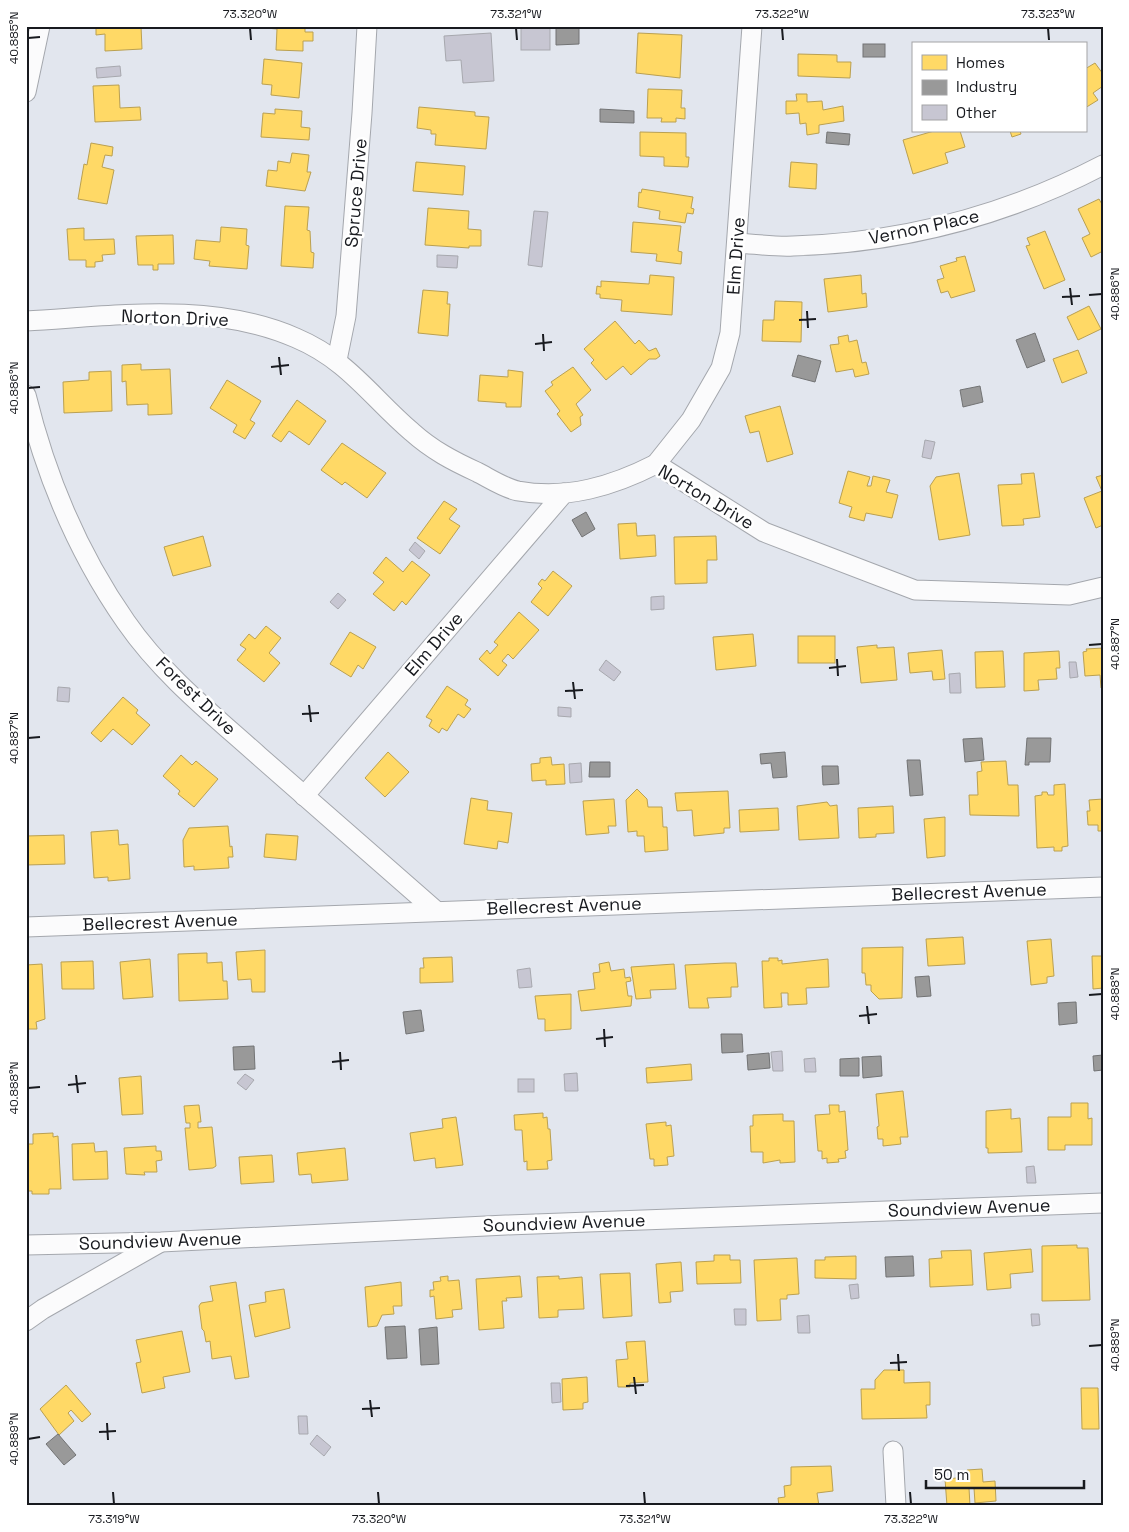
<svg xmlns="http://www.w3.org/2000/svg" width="1129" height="1532" viewBox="0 0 1129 1532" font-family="'Space Grotesk',sans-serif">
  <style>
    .homes { fill: #ffd966; stroke: #baa051 }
    .industry { fill: #999; stroke: #727374 }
    .building { fill: #c7c6d2; stroke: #a7a8ae }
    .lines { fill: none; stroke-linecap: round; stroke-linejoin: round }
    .street-casing { stroke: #a4a7ad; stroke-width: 21 }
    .street { stroke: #fbfbfc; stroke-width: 19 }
    .ticks { fill: none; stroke: #181a1f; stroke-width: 2 }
    .labels { text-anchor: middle; stroke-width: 5; stroke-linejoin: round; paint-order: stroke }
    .street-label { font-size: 18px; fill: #181a1f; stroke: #fff }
    .neatline { fill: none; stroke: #181a1f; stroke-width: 2 }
    .ticks-label { font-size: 12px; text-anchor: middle; fill: #181a1f }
  </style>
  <rect width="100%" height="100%" fill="#e2e6ee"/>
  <g class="homes">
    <path d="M96 26H141L142 49 105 51V34L96 35Z"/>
    <path d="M266 26H305V32H313V41H303V51L276 50 277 29 266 28Z"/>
    <path d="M638 33 682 35 680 78 636 73Z"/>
    <path d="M798 54 837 55V62H851L850 78 798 76Z"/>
    <path d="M264 59 302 63 299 98 271 95 272 85 262 84Z"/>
    <path d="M1095 63 1103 74V86L1093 93 1098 100 1085 108V69Z"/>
    <path d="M119 85 120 108 140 107 141 120 95 122 93 86Z"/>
    <path d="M648 89 682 90 681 108H685V119L676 118V122H661L662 118H647Z"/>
    <path d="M796 94H807V102L822 101 823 110 843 106 844 121 819 125V133L807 135 806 123 800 124 799 113 786 114V101H797Z"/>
    <path d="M419 107 475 112V116L489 117 486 149 435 145 436 134H431V130L417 128Z"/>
    <path d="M275 109 302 111 301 127 310 128 309 140 261 137 263 113 275 114Z"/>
    <path d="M934 131H960L965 147 945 153 948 163 913 174 903 140Z"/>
    <path d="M1010 131H1020L1021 134 1012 137Z"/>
    <path d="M640 132 686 133V157H689L688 167 664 166V157L640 156Z"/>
    <path d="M91 143 113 147 112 156 105 155 102 167 114 170 107 204 78 199 84 164 87 165Z"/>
    <path d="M292 153 309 155 307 172H311L305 191 266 186 268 170 277 171 278 161 290 163Z"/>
    <path d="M416 162 465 166 463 195 413 191Z"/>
    <path d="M791 162 817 164 816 189 789 187Z"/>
    <path d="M642 189 693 197 691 208 694 209 693 214 687 213 685 223 659 219 660 211 638 207 639 192 641 193Z"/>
    <path d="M1099 199 1103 206V251L1091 257 1082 238 1090 234 1078 209Z"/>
    <path d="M285 206 309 207 307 230 310 231 311 252 314 253 313 268 281 266Z"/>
    <path d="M428 208 469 211 468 229 481 230V246H469V248L425 245Z"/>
    <path d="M633 222 681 226 678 251 682 252 681 264 656 261 657 254 631 252Z"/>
    <path d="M221 227 247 229 246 245 249 246 247 269 209 266 210 261 194 259 196 240 220 242Z"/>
    <path d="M84 228V240L114 239 115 254 102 255 103 261 95 262V267H86V260H69L67 229Z"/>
    <path d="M1045 231 1065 280 1044 289 1026 246 1030 245 1027 238Z"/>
    <path d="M173 235 174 264H158V270H153V265H138L136 236Z"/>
    <path d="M965 256 975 291 951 298 948 291 941 293 937 280 944 278 940 266 957 261 956 258Z"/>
    <path d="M650 275 674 277 672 315 621 311 622 300 600 298V294H596L597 286 601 287V281L649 284Z"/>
    <path d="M861 275 862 294 866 293 867 307 828 312 824 279Z"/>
    <path d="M423 290 448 292 447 304H450L448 336 418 333Z"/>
    <path d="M775 301 802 302 801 342 762 341 763 320H774Z"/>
    <path d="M1089 306 1101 329 1078 340 1067 317Z"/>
    <path d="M615 321 635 344 639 340 649 351 656 348 660 356 656 359H649L631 375 623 366 606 380 591 363 594 360 584 349Z"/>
    <path d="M848 335 849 342 857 340 862 363 866 362 869 374 855 377 853 369 836 372 830 345 839 344 838 337Z"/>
    <path d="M1078 350 1087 373 1062 383 1053 359Z"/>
    <path d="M141 364V370L170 369 172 414 148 415V404L127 405 126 381 122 382V365Z"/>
    <path d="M573 367 591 390 576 404 583 415 580 417 581 425 571 432 557 414 560 411 545 391 553 385 551 382Z"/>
    <path d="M508 370 523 372 521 407H506V403L478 401 480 375 508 377Z"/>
    <path d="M111 371 112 411 64 413 63 382 89 380V372Z"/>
    <path d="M227 380 261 401 250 420 255 423 245 439 233 432 237 425 210 408Z"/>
    <path d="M297 400 326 421 309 445 289 431 281 442 272 436Z"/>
    <path d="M780 406 793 454 767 462 759 431 750 433 745 416Z"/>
    <path d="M342 443 386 473 367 498 345 482 342 485 321 470Z"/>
    <path d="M848 471 870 477 867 486H871L873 476 890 480 886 492 898 495 892 518 866 513 864 521 849 517 852 507 839 503Z"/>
    <path d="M959 473 970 535 939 540 930 486 936 477Z"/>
    <path d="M1034 473 1040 517 1023 519 1024 525 1002 526 998 485 1022 484 1021 474Z"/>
    <path d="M1103 475V525L1096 528 1084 498 1102 491 1096 477Z"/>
    <path d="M444 501 457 509 449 519 460 526 440 554 417 538Z"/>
    <path d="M636 523 637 536 655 535 656 556 620 559 618 524Z"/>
    <path d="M203 536 211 566 173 576 164 547Z"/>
    <path d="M716 536 717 560H707V583L675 584 674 537Z"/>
    <path d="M386 557 403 572 412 561 430 575 406 605 402 601 394 611 373 594 384 582 373 573Z"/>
    <path d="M553 571 572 586 548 616 531 602 542 588 538 584 542 579 545 581Z"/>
    <path d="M519 612 539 630 513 659 508 654 502 661 507 665 498 676 479 659 487 650 490 654 498 645 494 642Z"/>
    <path d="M266 626 281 638 269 653 280 663 264 682 237 660 246 649 240 645 249 634 255 639Z"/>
    <path d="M350 632 376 647 363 669 358 665 351 677 330 664Z"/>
    <path d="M753 634 756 666 716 670 713 637Z"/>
    <rect x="798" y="636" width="37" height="27"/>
    <path d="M877 645V648L894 647 897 680 861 683 857 647Z"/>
    <path d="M1103 648V688H1101L1100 675 1085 676 1083 652 1087 651 1086 649Z"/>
    <path d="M942 650 945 679 933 680 932 671 910 673 908 653Z"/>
    <path d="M1003 651 1005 687 976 688 975 652Z"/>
    <path d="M1059 651 1060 668H1056L1057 679 1038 680 1039 690 1024 691V653Z"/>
    <path d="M447 686 468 700 465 705 471 709 464 718 458 714 447 731 442 728 439 733 429 726 432 720 426 717Z"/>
    <path d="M123 697 138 710 136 713 150 725 132 745 113 729 101 742 91 733Z"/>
    <path d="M388 752 409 772 385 797 365 778Z"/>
    <path d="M181 755 192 765 196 761 218 779 194 807 178 794 180 791 163 776Z"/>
    <path d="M551 757 552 765 564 764 565 784 546 785V780L532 781 531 764 540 763V758Z"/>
    <path d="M1006 761 1008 785H1018L1019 816 970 815 969 795H978L977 772 982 771 981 762Z"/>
    <path d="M1065 784 1068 846 1062 847V851H1054V847L1037 848 1035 796 1042 795V792H1047L1048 795H1054V785Z"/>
    <path d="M637 789 647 799 648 807H662L663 827H667L668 850 645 852 644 836H637V831L628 832 626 800Z"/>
    <path d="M728 791 730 828H724V833L694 836 692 810 677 811 675 793Z"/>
    <path d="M471 798 488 801 487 810 512 813 508 843 498 841 497 849 464 844Z"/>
    <path d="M614 799 616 826H608L609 833 586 835 583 801Z"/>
    <path d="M1103 799V831H1098V825H1088L1087 811H1090L1089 800Z"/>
    <path d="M827 802 830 806 837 805 839 838 799 840 797 806Z"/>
    <path d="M893 806 894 833 876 834V837L859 838 858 808Z"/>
    <path d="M778 808 779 830 740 832 739 810Z"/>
    <path d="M945 817V856L927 858 924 819Z"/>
    <path d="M228 826 230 847 232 846 233 857H228L229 868 194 870V866L184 867 183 840 189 828Z"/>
    <path d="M118 830 119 845 128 844 130 879 108 881V877L94 878 91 832Z"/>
    <path d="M266 834 298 836 296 860 264 857Z"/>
    <path d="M64 835 65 864 26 865V836Z"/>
    <path d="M963 937 965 964 928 966 926 939Z"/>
    <path d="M1051 939 1054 976 1047 977V983L1031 985 1027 941Z"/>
    <path d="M903 947 902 998 879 999 871 991V985H866L865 973H862V948Z"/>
    <path d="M265 950V992H252L251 979 238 980 236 952Z"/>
    <path d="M207 953V963L222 962 223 981H227L228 999 179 1001 178 954Z"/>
    <path d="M1092 956H1103V988L1093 989Z"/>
    <path d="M452 957 453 982 420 983V968H424L423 958Z"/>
    <path d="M769 958H778V961L782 960V964L828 959 829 987 806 988 807 1004 788 1005V993H781L782 1007 764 1008 762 961H769Z"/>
    <path d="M150 959 153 997 123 999 120 962Z"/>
    <path d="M93 961 94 989H62L61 962Z"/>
    <path d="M609 962 611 971 624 969 625 978 630 977 631 981 626 982 628 996H632L631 1006 581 1011 578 991 595 989 593 973 600 972 599 964Z"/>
    <path d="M725 963H736L738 987H731V997L707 998 709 1008H689L685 965Z"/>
    <path d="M42 964 45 1019 36 1022 37 1029H26V965Z"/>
    <path d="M674 964 676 989 650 990 651 998 636 999 631 967Z"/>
    <path d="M571 994V1029L545 1031V1019H538L535 996Z"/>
    <path d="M691 1064 692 1080 647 1083 646 1068Z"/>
    <path d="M141 1076 143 1114 122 1115 119 1078Z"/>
    <path d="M903 1091 908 1137H900L901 1144 883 1146V1139H878L877 1127 879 1126 876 1094Z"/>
    <path d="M1071 1103H1088V1119L1092 1118V1145H1065V1150H1048V1117H1071Z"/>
    <path d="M199 1105 201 1122H198V1128L212 1127 216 1166 213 1168 189 1170 185 1128H190V1123H186L184 1106Z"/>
    <path d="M829 1105H839V1112L845 1111 848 1150 845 1151 846 1158 838 1159 839 1162 827 1163V1158L822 1159V1151H818L815 1115 830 1114Z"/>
    <path d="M1011 1109V1119L1020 1118 1022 1152 988 1153V1148H986V1111Z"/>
    <path d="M543 1113V1118L547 1117 548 1129H550L552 1160 547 1161 548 1169 527 1170V1161L524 1162 522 1130H515L514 1115Z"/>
    <path d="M783 1114V1121H794L795 1162 780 1163V1160L763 1163V1152H751L750 1126H753V1115Z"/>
    <path d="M456 1117 463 1165 436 1168 435 1158 414 1161 410 1133 443 1128 442 1119Z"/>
    <path d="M666 1122V1126L671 1125 674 1156 667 1157 668 1165 654 1166V1159H650L646 1124Z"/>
    <path d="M53 1133V1137L58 1136 61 1189H49V1194H32V1191H26V1144H33V1134Z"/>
    <path d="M94 1143 95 1152 107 1151 108 1179 73 1180 72 1144Z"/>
    <path d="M156 1146V1151H161L162 1160 156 1161 157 1172H144L145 1175 126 1174 124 1148Z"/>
    <path d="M345 1148 348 1180 312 1183 311 1174 299 1175 297 1153Z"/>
    <path d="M272 1155 274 1182 241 1184 239 1157Z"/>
    <path d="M1077 1245V1248H1088L1090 1300 1042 1301V1246Z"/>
    <path d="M1031 1249 1033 1272 1010 1274 1011 1288 987 1290 984 1253Z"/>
    <path d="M971 1250 973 1285 930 1287 929 1259 942 1258 941 1251Z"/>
    <path d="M714 1255H730V1260H740L741 1283 697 1284 696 1262 714 1261Z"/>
    <path d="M856 1256V1279L815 1278V1260H825V1257Z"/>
    <path d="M797 1258 799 1294 787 1295V1299H780L781 1320 757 1321 754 1260Z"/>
    <path d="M681 1262 683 1291 670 1292 671 1302 659 1303 656 1264Z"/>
    <path d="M630 1273 632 1316 603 1318 600 1274Z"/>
    <path d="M448 1276V1281L459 1280 462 1309 452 1310 453 1317 436 1319 434 1296 430 1297V1290H434L433 1282 441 1281 440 1277Z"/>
    <path d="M520 1276 522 1297 506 1298 507 1301H502L504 1328 479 1330 476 1279Z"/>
    <path d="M559 1276V1279L582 1277 584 1309 558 1310V1317L539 1318 537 1277Z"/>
    <path d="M236 1282 249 1377 235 1379 231 1356 212 1359 210 1341 206 1342 204 1331 202 1329 199 1306 201 1303 213 1301 210 1286Z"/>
    <path d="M401 1282 402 1306H393L394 1314 382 1315 377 1326 368 1327 365 1287Z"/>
    <path d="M284 1289 290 1328 255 1337 249 1305 266 1302 265 1292Z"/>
    <path d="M182 1331 190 1372 163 1377 165 1388 142 1393 136 1363 141 1362 136 1340Z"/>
    <path d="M645 1341 648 1382 630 1383V1387H618L616 1360 628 1359 626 1342Z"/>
    <path d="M884 1370H904V1383L930 1382V1405H926L927 1418 862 1419 861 1389H875V1380Z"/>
    <path d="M587 1377 588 1402 583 1403V1409L563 1410 562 1379Z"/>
    <path d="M66 1385 91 1414 82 1422 71 1410 68 1413 74 1421 59 1435 40 1409Z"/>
    <path d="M1081 1388H1098L1099 1429H1082Z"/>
    <path d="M831 1466 833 1491 817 1493 819 1506H779L778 1498 785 1497 784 1486 791 1485V1467Z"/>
    <path d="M982 1469 983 1482 995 1481 996 1501 975 1503 974 1488H969L970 1506H947L945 1479 968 1477 967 1470Z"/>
  </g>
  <g class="industry">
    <path d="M556 26H579V44L556 45Z"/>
    <rect x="863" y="44" width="22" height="13"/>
    <path d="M600 109 634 111V123L600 122Z"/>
    <path d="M827 132 850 134 849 145 826 143Z"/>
    <path d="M1035 333 1045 361 1027 368 1016 340Z"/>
    <path d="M798 355 821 361 815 382 792 376Z"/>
    <path d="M980 386 983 402 963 407 960 390Z"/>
    <path d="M586 512 595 529 582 537 572 520Z"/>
    <path d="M982 738 984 760 965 762 963 739Z"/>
    <path d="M1027 738H1051L1050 762H1029V765H1025Z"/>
    <path d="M785 752 787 777 773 778 771 763 761 764 760 754Z"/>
    <path d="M907 760H920L923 795 910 796Z"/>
    <path d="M590 762H610V777H589Z"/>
    <path d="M822 766H838L839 784 823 785Z"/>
    <path d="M929 976 931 996 917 997 915 977Z"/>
    <path d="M1076 1002 1077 1023 1059 1025 1058 1003Z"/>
    <path d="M421 1010 424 1031 406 1034 403 1012Z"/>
    <path d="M721 1034H742L743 1052 722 1053Z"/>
    <path d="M254 1046 255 1069 234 1070 233 1047Z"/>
    <path d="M769 1053 770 1068 748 1070 747 1055Z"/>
    <path d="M1103 1055V1070L1094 1071 1093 1056Z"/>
    <path d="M881 1056 882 1076 863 1078 862 1057Z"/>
    <path d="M859 1058V1076H840V1059Z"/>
    <path d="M913 1256 914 1276 886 1277 885 1257Z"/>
    <path d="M405 1326 407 1358 387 1359 385 1327Z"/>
    <path d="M437 1327 439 1364 421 1365 419 1329Z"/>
    <path d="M58 1434 76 1455 64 1465 46 1444Z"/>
  </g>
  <g class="building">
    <rect x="521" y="26" width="29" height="24"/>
    <path d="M491 33 494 81 463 83 461 60 446 61 444 36Z"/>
    <path d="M120 66 121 76 97 78 96 68Z"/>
    <path d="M534 211 548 212 542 267 528 265Z"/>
    <path d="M437 255 458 256 457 268 437 267Z"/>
    <path d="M925 440 935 442 931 459 922 457Z"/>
    <path d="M415 542 425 551 419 559 409 550Z"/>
    <path d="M338 593 346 600 338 609 330 602Z"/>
    <path d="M664 596V609L651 610V597Z"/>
    <path d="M606 660 621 672 614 681 599 670Z"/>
    <path d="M1069 662H1076L1078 677 1070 678Z"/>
    <path d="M960 673 961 693H950L949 674Z"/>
    <path d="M58 687 70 688 69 702 57 701Z"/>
    <path d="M558 707 571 708V717L558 716Z"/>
    <path d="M581 763 582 782 570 783 569 764Z"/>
    <path d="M530 968 532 987 519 988 517 970Z"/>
    <path d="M782 1051 783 1071H773L771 1052Z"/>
    <path d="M815 1058 816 1072H805L804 1059Z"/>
    <path d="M577 1073 578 1091H565L564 1074Z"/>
    <path d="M245 1074 254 1080 246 1090 237 1083Z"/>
    <rect x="518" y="1079" width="16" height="13"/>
    <path d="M1034 1166 1036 1183H1027L1026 1167Z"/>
    <path d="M858 1284 859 1298 851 1299 849 1285Z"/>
    <path d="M734 1309H746V1325H735Z"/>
    <path d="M1031 1314H1039L1040 1325 1032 1326Z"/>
    <path d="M809 1315 810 1333H798L797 1316Z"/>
    <path d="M551 1383H560L561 1402 552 1403Z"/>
    <path d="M298 1416H307L308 1434H299Z"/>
    <path d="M317 1435 331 1447 324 1456 310 1444Z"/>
  </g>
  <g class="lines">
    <defs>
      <g id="street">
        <path d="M26 92 40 26"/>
        <path d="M737 243C755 244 775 247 793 246 901 243 1007 215 1103 165"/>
        <path d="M26 321C115 316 212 301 296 338 348 360 371 397 412 432 432 450 453 461 477 472 489 478 504 488 518 491 567 500 613 486 656 464L764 532 915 590 1069 595 1103 587"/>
        <path d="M337 360 346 316 362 113 367 26"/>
        <path d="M26 395C46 477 77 552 126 622 162 674 212 714 259 756 318 808 377 859 436 911"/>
        <path d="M656 464 691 420 721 368 730 333 752 26"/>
        <path d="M304 796 564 493"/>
        <path d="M26 927 1103 887"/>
        <path d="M26 1245 161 1242 506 1225 1103 1203"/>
        <path d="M26 1321 43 1309 159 1243"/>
        <path d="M893 1451 896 1506"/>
      </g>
    </defs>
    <use href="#street" class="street-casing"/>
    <use href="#street" class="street"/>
  </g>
  <path class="ticks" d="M250 28 251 40M516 28 517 40M782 28 783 40M1048 28 1049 40M28 38 40 37M1070 288 1072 305M1089 295 1102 294M1062 297 1080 296M807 311 808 328M799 320 816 319M543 334 544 351M535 344 552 342M279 357 281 375M271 367 289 365M28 388 40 387M1089 645 1102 644M837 659 838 676M829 668 846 666M573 682 575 699M565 691 583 690M309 705 311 722M302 714 319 713M28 738 40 737M1089 995 1102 994M867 1006 869 1024M859 1016 877 1014M604 1029 605 1047M596 1039 613 1037M340 1052 341 1070M332 1062 349 1060M76 1075 78 1093M68 1085 86 1083M28 1088 40 1087M1089 1346 1102 1345M898 1354 899 1371M890 1363 907 1362M634 1377 636 1394M626 1386 644 1385M370 1400 372 1417M362 1409 380 1408M107 1423 108 1440M99 1432 116 1431M28 1439 40 1437M113 1492 114 1504M378 1492 379 1504M644 1492 645 1504M910 1492 911 1504"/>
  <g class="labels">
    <g class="street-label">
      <text transform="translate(356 193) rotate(-85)" y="6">Spruce Drive</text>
      <text transform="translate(924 227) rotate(-12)" y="6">Vernon Place</text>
      <text transform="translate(736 256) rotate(-86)" y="6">Elm Drive</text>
      <text transform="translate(175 318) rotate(2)" y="6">Norton Drive</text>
      <text transform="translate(706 497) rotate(31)" y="6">Norton Drive</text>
      <text transform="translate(434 644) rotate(-49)" y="6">Elm Drive</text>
      <text transform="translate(196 696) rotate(44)" y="6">Forest Drive</text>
      <text transform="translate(969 892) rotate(-2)" y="6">Bellecrest Avenue</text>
      <text transform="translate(564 906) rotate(-2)" y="6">Bellecrest Avenue</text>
      <text transform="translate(160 922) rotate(-2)" y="6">Bellecrest Avenue</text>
      <text transform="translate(969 1208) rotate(-2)" y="6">Soundview Avenue</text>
      <text transform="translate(564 1223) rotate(-2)" y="6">Soundview Avenue</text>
      <text transform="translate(160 1241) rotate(-2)" y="6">Soundview Avenue</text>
    </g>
  </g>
  <rect width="1129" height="1532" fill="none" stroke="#ffffff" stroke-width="55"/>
  <rect x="912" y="42" width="175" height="90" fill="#ffffff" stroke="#a3a3a5"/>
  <rect x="922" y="55" width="25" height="15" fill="#ffd966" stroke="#a3a3a5"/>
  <text x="956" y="68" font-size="15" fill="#181a1f">Homes</text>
  <rect x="922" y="80" width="25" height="15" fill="#999999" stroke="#a3a3a5"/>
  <text x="956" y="92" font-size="15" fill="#181a1f">Industry</text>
  <rect x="922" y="105" width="25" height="15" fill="#c7c6d2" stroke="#a3a3a5"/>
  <text x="956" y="118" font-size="15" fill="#181a1f">Other</text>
  <path d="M926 1480v8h158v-8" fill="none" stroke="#181a1f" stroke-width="2.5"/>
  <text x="934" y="1480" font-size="15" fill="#181a1f" stroke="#ffffff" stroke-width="4" paint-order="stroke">50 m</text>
  <rect x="28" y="28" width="1074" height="1476" class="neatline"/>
  <g class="ticks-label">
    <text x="250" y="18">73.320°W</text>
    <text x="516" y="18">73.321°W</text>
    <text x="782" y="18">73.322°W</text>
    <text x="1048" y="18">73.323°W</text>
    <text transform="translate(14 38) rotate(-90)" y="4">40.885°N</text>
    <text transform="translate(1115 294) rotate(-90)" y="4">40.886°N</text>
    <text transform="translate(14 388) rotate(-90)" y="4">40.886°N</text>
    <text transform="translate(1115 644) rotate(-90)" y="4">40.887°N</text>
    <text transform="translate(14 738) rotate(-90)" y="4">40.887°N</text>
    <text transform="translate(1115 994) rotate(-90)" y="4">40.888°N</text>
    <text transform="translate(14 1088) rotate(-90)" y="4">40.888°N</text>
    <text transform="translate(1115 1345) rotate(-90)" y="4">40.889°N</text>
    <text transform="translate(14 1439) rotate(-90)" y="4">40.889°N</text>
    <text x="114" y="1523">73.319°W</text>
    <text x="379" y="1523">73.320°W</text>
    <text x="645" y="1523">73.321°W</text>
    <text x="911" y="1523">73.322°W</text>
  </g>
</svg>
